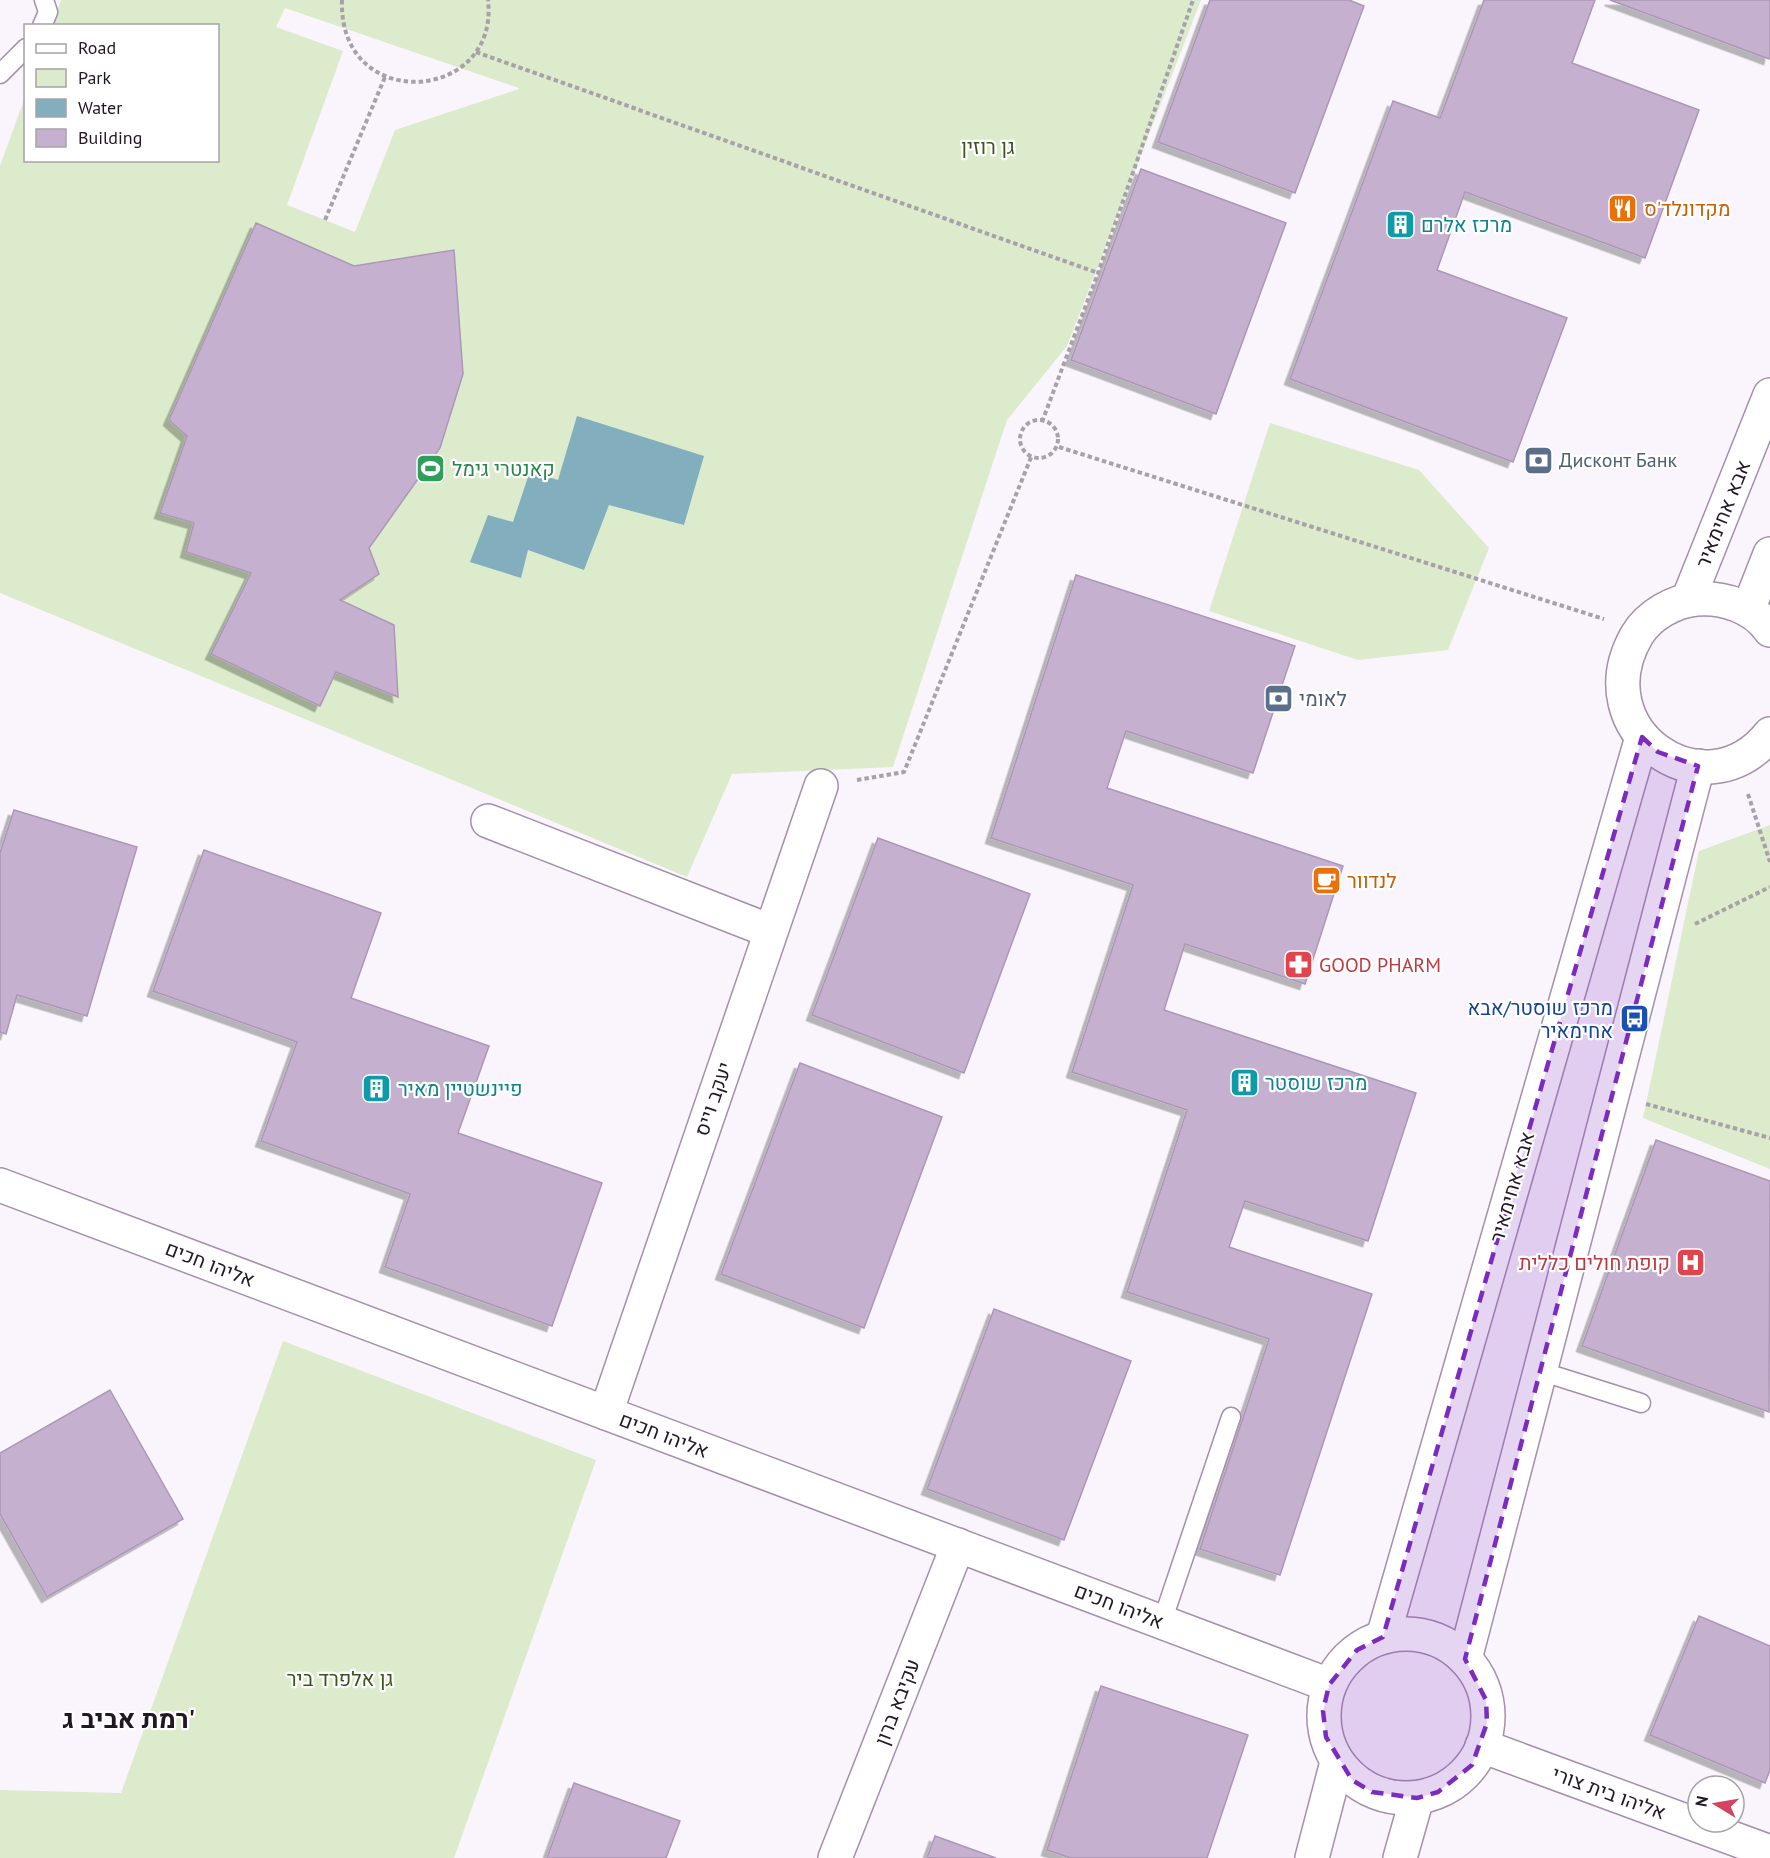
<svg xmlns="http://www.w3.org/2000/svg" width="1770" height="1858" viewBox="0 0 1770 1858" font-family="'PT Sans',Heebo,sans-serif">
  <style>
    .green { fill: #dcebcb; fill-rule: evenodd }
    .water { fill: #83aebe }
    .building { fill: #c6b0d0; stroke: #ac97b6; stroke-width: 1.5; filter: url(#shadow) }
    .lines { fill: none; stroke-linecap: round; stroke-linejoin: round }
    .service-casing { stroke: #a48fad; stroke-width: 21 }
    .minor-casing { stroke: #a48fad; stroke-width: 36 }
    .tertiary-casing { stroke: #a48fad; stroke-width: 36 }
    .path { stroke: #a7a1a9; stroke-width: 4; stroke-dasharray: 4.5 3; stroke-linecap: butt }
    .service { stroke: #fff; stroke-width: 18 }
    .minor { stroke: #fff; stroke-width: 33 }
    .tertiary { stroke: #fff; stroke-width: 33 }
    .marked { fill: #7b2cbf; fill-opacity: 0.2; stroke: #7b2cbf; stroke-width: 4.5; stroke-dasharray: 12 8; stroke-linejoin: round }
    .labels { text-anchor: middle; stroke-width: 4.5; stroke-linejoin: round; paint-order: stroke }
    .park-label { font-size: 20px; fill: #3d531f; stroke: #fff }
    .food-label { font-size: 20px; fill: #c56008; stroke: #fff; text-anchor: start }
    .culture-label { font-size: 20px; fill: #0d838f; stroke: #fff; text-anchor: start }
    .service-label { font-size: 20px; fill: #4e5e75; stroke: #fff; text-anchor: start }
    .leisure-label { font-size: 20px; fill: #27864d; stroke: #fff; text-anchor: start }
    .street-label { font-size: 20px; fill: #201823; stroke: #fff }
    .health-label { font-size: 20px; fill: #be3a42; stroke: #fff; text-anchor: start }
    .transit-label { font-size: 20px; fill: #164399; stroke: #fff; text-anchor: end }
    .district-label { font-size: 26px; font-weight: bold; fill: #201823; stroke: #fff }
  </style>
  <defs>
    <filter id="shadow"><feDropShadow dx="-5.5" dy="5.5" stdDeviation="0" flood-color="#0004"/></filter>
  </defs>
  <rect width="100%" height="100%" fill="#faf5fc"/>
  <g class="green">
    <path d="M61 0H1201L1067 346 1007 420 893 767 732 774 687 877 0 593V166L25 97 26 160H218V26L52 25ZM285 8 519 88V89L395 130 355 232 287 205 343 51 276 27Z"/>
    <path d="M1270 423 1419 470 1489 548 1448 650 1358 660 1209 611Z"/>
    <path d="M1770 825V1169L1643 1118 1699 851Z"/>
    <path d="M283 1341 596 1460 454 1858H0V1790L121 1793Z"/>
  </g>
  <path class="water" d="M577 416 704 456 684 525 609 505 584 570 528 550 521 578 470 562 488 515 513 522 530 471 558 480Z"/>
  <g class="building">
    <path d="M1210 0H1349L1364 6 1295 193 1158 142Z"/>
    <path d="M1484 0H1595L1572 63 1699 110 1645 258 1465 192 1437 270 1567 318 1513 462 1290 379 1393 101 1440 118Z"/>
    <path d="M1610 0H1770V56L1769 59Z"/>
    <path d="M1141 169 1286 223 1216 414 1071 360Z"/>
    <path d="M256 223 354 266 454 250 463 374 440 448 369 548 379 574 340 600 394 625 398 697 336 672 320 706 211 654 251 573 186 552 194 523 160 513 187 436 169 420Z"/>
    <path d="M1076 575 1295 646 1253 773 1126 731 1107 788 1343 866 1305 984 1185 944 1164 1010 1416 1093 1368 1241 1245 1201 1229 1247 1372 1294 1280 1575 1200 1549 1269 1339 1127 1292 1187 1110 1072 1072 1133 885 991 838Z"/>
    <path d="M14 810 137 847 87 1016 17 995 6 1034 0 1032V853Z"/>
    <path d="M878 838 1030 894 964 1073 812 1015Z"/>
    <path d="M204 850 381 913 351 998 489 1046 458 1133 602 1183 552 1326 385 1267 410 1194 261 1141 297 1042 153 991Z"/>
    <path d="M800 1063 942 1117 864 1328 721 1274Z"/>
    <path d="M1656 1140 1770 1181 1769 1412 1582 1346Z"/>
    <path d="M994 1309 1131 1361 1064 1540 927 1489Z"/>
    <path d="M110 1390 183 1519 47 1597 0 1514V1453Z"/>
    <path d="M1699 1616 1770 1646V1770L1765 1783 1650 1735Z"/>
    <path d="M1101 1686 1248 1735 1207 1858H1071L1047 1850Z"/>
    <path d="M574 1783 680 1821 666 1858H547Z"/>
    <path d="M935 1836 996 1858H927Z"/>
  </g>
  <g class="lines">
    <defs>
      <g id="service">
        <path d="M42 26 48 12 44 0"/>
        <path d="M0 74 26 48"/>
        <path d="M1540 1371 1641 1403"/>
        <path d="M1162 1622 1231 1417"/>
      </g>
      <g id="minor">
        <path d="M1688 600 1770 395"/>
        <path d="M1748 610 1770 554"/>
        <path d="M488 821 770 931"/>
        <path d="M0 1185 1329 1685"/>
        <path d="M606 1413 821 786"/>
        <path d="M1482 1746 1770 1852"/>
        <path d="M835 1858 958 1545"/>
      </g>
      <g id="tertiary">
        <path d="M1770 630C1754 607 1724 597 1697 599 1674 601 1649 615 1637 635 1581 731 1705 816 1770 734"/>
        <circle cx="1406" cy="1716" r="82"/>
        <path d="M1383 1637 1642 737"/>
        <path d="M1465 1659 1698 766"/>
        <path d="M1312 1858 1337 1762"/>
        <path d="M1400 1858 1417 1798"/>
      </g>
    </defs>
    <use href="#service" class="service-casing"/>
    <use href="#minor" class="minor-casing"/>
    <use href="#tertiary" class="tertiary-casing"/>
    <g class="path">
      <path d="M342 0C338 115 500 103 488 0"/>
      <path d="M476 52 1098 273"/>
      <path d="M325 220 385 77"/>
      <circle cx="1039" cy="439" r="19"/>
      <path d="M1042 422 1098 273 1193 0"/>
      <path d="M1059 447 1604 619"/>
      <path d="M857 780 904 772 1032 455"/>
      <path d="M1748 794 1770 862"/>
      <path d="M1695 924 1770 887"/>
      <path d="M1646 1104 1770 1138"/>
    </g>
    <use href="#service" class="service"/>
    <use href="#minor" class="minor"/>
    <use href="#tertiary" class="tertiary"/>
  </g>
  <path class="marked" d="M1642 737 1658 752 1698 766 1465 1659 1486 1700 1487 1723 1472 1765 1438 1792 1417 1798 1372 1792 1352 1780 1326 1737 1323 1711 1329 1685 1357 1650 1383 1637Z"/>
  <defs>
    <symbol id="restaurant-square" viewBox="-11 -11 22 22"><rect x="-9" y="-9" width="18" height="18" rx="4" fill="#e8710a" stroke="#fff"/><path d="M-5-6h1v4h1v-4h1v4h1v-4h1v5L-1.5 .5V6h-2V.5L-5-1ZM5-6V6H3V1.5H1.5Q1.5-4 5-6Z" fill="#fff"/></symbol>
    <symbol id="building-square" viewBox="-11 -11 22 22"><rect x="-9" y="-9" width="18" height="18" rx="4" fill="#0f9aa8" stroke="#fff"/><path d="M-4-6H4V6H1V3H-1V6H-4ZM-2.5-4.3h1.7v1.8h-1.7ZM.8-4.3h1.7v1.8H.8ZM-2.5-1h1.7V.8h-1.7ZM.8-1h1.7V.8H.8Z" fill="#fff"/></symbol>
    <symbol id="bank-square" viewBox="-11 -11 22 22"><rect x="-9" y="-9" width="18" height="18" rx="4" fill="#5c6f8a" stroke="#fff"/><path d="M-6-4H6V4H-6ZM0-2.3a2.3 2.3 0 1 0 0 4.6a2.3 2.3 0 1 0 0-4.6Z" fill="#fff"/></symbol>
    <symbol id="stadium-square" viewBox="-11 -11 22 22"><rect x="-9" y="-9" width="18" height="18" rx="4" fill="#2e9e5b" stroke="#fff"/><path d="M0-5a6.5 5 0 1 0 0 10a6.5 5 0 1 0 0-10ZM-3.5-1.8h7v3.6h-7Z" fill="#fff"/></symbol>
    <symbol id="cafe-square" viewBox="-11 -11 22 22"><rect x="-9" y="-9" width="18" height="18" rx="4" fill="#e8710a" stroke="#fff"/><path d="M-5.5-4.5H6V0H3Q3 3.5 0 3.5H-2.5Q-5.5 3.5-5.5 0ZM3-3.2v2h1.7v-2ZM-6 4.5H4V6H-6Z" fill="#fff"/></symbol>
    <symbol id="pharmacy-square" viewBox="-11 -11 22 22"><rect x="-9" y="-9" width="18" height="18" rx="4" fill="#e0444e" stroke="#fff"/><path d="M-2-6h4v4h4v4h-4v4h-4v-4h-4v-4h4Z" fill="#fff"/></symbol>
    <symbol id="bus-square" viewBox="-11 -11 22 22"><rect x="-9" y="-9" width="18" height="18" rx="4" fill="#1a4fb4" stroke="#fff"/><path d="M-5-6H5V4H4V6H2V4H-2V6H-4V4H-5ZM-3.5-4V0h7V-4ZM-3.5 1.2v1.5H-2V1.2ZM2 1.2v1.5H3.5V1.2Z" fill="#fff"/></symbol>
    <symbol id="hospital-square" viewBox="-11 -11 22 22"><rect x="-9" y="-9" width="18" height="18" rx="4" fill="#e0444e" stroke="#fff"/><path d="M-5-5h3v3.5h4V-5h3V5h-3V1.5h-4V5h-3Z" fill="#fff"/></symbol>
  </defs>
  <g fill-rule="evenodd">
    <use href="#restaurant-square" x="1606" y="192" width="33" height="33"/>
    <use href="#building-square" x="1384" y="208" width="33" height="33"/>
    <use href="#bank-square" x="1522" y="444" width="33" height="33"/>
    <use href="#stadium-square" x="414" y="452" width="33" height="33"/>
    <use href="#bank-square" x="1262" y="682" width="33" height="33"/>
    <use href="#cafe-square" x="1310" y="864" width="33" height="33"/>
    <use href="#pharmacy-square" x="1282" y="948" width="33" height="33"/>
    <use href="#bus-square" x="1618" y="1002" width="33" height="33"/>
    <use href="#building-square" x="1228" y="1066" width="33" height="33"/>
    <use href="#building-square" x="360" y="1072" width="33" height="33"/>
    <use href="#hospital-square" x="1674" y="1246" width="33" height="33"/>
  </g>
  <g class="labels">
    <g class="park-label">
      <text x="988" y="154">גן רוזין</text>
      <text x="340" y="1686">גן אלפרד ביר</text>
    </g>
    <g class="food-label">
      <text x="1644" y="216">מקדונלד'ס</text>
      <text x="1347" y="888">לנדוור</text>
    </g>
    <g class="culture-label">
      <text x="1421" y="232">מרכז אלרם</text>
      <text x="1265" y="1090">מרכז שוסטר</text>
      <text x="398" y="1096">פיינשטיין מאיר</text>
    </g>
    <g class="service-label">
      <text x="1559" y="467">Дисконт Банк</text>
      <text x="1299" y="706">לאומי</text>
    </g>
    <g class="leisure-label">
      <text x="452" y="476">קאנטרי גימל</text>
    </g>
    <g class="street-label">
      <text transform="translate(1723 514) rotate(-68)" y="7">אבא אחימאיר</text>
      <text transform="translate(713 1099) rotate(-71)" y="7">יעקב וייס</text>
      <text transform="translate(1512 1187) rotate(-74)" y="7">אבא אחימאיר</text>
      <text transform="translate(210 1264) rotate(21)" y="7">אליהו חכים</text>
      <text transform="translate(664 1435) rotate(21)" y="7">אליהו חכים</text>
      <text transform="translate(1119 1606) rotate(21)" y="7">אליהו חכים</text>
      <text transform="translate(897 1702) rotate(-69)" y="7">עקיבא ברון</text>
      <text transform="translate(1609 1793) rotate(20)" y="7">אליהו בית צורי</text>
    </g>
    <g class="health-label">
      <text x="1319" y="972">GOOD PHARM</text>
      <text x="1670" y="1270" text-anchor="end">קופת חולים כללית</text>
    </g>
    <g class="transit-label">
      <text x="1613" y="1015">מרכז שוסטר/אבא<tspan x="1613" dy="23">אחימאיר</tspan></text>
    </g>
    <g class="district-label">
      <text x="129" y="1728">רמת אביב ג'</text>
    </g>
  </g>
  <rect x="24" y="24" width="195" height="138" fill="#ffffff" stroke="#a6a3a7" stroke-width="1.5"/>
  <rect x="36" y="44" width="30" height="9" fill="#ffffff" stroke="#a6a3a7" stroke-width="1.5"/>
  <text x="78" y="54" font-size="18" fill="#201823">Road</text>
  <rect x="36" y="69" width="30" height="18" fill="#dcebcb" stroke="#a6a3a7" stroke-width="1.5"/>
  <text x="78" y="84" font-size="18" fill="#201823">Park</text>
  <rect x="36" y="99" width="30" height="18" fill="#83aebe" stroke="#a6a3a7" stroke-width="1.5"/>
  <text x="78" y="114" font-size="18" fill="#201823">Water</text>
  <rect x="36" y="129" width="30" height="18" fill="#c6b0d0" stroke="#a6a3a7" stroke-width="1.5"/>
  <text x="78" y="144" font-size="18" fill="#201823">Building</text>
  <g transform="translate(1716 1804) rotate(281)"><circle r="28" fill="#ffffff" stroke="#a6a3a7" stroke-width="1.5"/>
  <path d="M0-4.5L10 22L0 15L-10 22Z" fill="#d5445f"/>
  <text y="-9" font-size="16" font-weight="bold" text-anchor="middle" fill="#201823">N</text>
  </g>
</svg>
